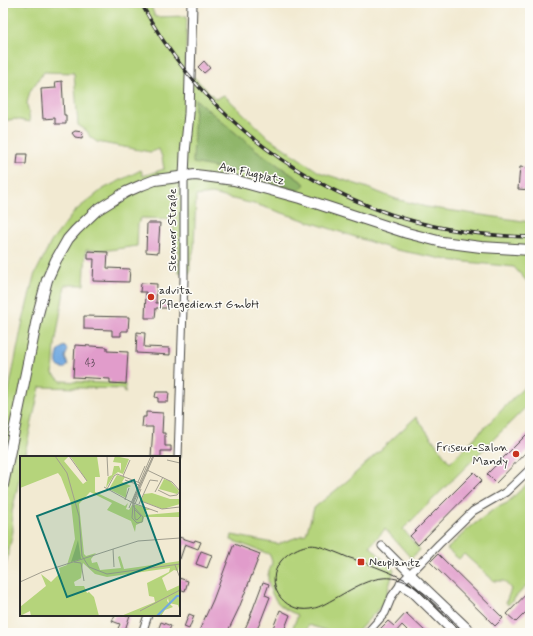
<svg xmlns="http://www.w3.org/2000/svg" width="533" height="636" viewBox="0 0 533 636" font-family="Mynerve,sans-serif">
  <style>
    .green { fill: #b5d47b; stroke: #708053; fill-rule: evenodd }
    .forest { fill: #90b66b; stroke: #5e704b }
    .water { fill: #73aae1; stroke: #4f6a86 }
    .building { fill: #e19ccb }
    .lines { fill: none; stroke-linecap: round; stroke-linejoin: round }
    .minor-casing { stroke: #494844; stroke-width: 9 }
    .tertiary-casing { stroke: #494844; stroke-width: 11 }
    .secondary-casing { stroke: #494844; stroke-width: 12 }
    .minor { stroke: #fff; stroke-width: 7 }
    .tertiary { stroke: #fff; stroke-width: 9 }
    .secondary { stroke: #fff; stroke-width: 10 }
    .tram { stroke: #2b2b2b; stroke-width: 1 }
    .rail-casing { stroke: #2b2b2b; stroke-width: 3.5 }
    .rail { stroke: #fdfcf7; stroke-width: 2; stroke-dasharray: 6; stroke-linecap: butt }
    .poi-dot { fill: #c8321e; stroke: #fdfcf7; stroke-width: 1.5 }
    .labels { text-anchor: middle; stroke-width: 3; stroke-linejoin: round; paint-order: stroke }
    .number-label { font-size: 10px; fill: #584753 }
    .street-label { font-size: 12px; fill: #2b2b2b; stroke: #fdfcf7 }
    .poi-label { font-size: 12px; fill: #2b2b2b; stroke: #fdfcf7; text-anchor: start }
    .inset-river { fill: none; stroke: #73aae1; stroke-width: 2 }
    .inset-road { fill: none; stroke: #a29e8f; stroke-width: 1 }
    .view { fill: #0f766e; fill-opacity: 0.15; stroke: #0f766e; stroke-width: 2 }
    .inset-edge { fill: none; stroke: #2b2b2b; stroke-width: 2 }
  </style>
  <rect width="100%" height="100%" fill="#fdfcf7"/>
  <filter id="ink" filterUnits="userSpaceOnUse"><feTurbulence type="fractalNoise" baseFrequency=".025" numOctaves="2"/><feDisplacementMap in="SourceGraphic" scale="8" xChannelSelector="R" yChannelSelector="G"/><feConvolveMatrix kernelMatrix="1 2 1 2 8 2 1 2 1" color-interpolation-filters="sRGB"/></filter>
  <filter id="wash" filterUnits="userSpaceOnUse"><feTurbulence type="fractalNoise" baseFrequency=".012" numOctaves="4" result="noise"/><feDisplacementMap in="SourceGraphic" scale="16" xChannelSelector="R" yChannelSelector="G"/><feGaussianBlur stdDeviation="0.9" result="paint"/><feColorMatrix in="noise" values="0 0 0 0 0 0 0 0 0 0 0 0 0 0 0 0 0 1.4 0 .05"/><feComposite in="paint" operator="in"/></filter>
  <g filter="url(#wash)">
    <rect width="100%" height="100%" fill="#f2ead2"/>
    <g class="green">
      <path d="M3 3H150L155 17 187 16 185 68 216 99 224 95 269 138 319 172 365 187 396 199 426 207 530 222V285L514 267 448 260 392 249 258 205 212 194 196 196 194 249 190 262V273L178 272 179 256 178 248 175 242 172 219 141 218 138 224 137 246 109 250H86L84 285H65L55 345 53 374 61 381 125 384V393L123 389 40 387 24 457H21V471L12 512 13 531 3 579V420L22 325 34 276 51 242 75 211 103 189 141 170 143 176 164 169 162 157 159 149 150 152 97 142 90 137 87 131 78 125 74 73 44 72 30 91 27 103 30 122 15 119 3 121ZM196 100 256 150 304 183 299 191 252 175Z"/>
      <path d="M530 381V404L527 406 403 529 420 550 411 558 385 529 370 546 394 570 384 603 356 633H334L309 625 305 633H296L293 627 298 615C294 613 288 611 284 608 274 602 267 586 268 575 270 566 275 564 269 554L231 540 232 535 278 544 306 534 314 508 347 481 416 417 450 463Z"/>
      <path d="M530 481V582L508 605 506 602 511 589 504 581H494L464 554 459 559 447 549 468 529 494 509 507 503Z"/>
    </g>
    <path class="forest" d="M195 99 256 150 305 184 299 191 252 175 193 163Z"/>
    <path class="water" d="M64 346 68 350 65 357 68 365C66 367 66 369 62 368 54 367 57 356 59 350Z"/>
    <g id="blocks">
      <g class="building">
        <path d="M204 61 210 68 204 73 198 67Z"/>
        <path d="M62 81 64 115H66V124H55V118L43 119 41 89 56 88 55 82Z"/>
        <path d="M75 131 83 132 82 138 75 137 72 133Z"/>
        <path d="M18 154H27L26 164H17Z"/>
        <path d="M520 167 530 168V190L518 189Z"/>
        <path d="M147 223H160L158 253 146 252Z"/>
        <path d="M88 251 108 252 107 268 130 269 129 282 93 281 94 259H88Z"/>
        <path d="M141 283 157 284 156 303H167V308H156L155 318H145L146 292H140Z"/>
        <path d="M84 316 129 317 128 331H121V336H112V330L84 329Z"/>
        <path d="M137 332 145 333 144 347 170 348V355L136 353Z"/>
        <path d="M75 345 107 347V351L128 352 126 384 110 383V379L73 377Z"/>
        <path d="M156 392H169L168 402H158V398L155 397Z"/>
        <path d="M146 412 163 413 162 433H165V446H171V451H161V457H151L153 427H142L143 417H146Z"/>
        <path d="M530 431V448L496 483 487 474Z"/>
        <path d="M474 472 482 480 418 545 410 536Z"/>
        <path d="M179 537 194 542 195 540 201 542 198 549 185 544 180 559H179Z"/>
        <path d="M234 544 260 554 239 608 227 633H198L213 600Z"/>
        <path d="M201 551 212 555 207 568 196 564Z"/>
        <path d="M438 554 503 618 495 626 430 562Z"/>
        <path d="M179 578 188 581 185 591 179 589Z"/>
        <path d="M263 582 269 584 265 595 270 597 260 623 255 633H243L248 622Z"/>
        <path d="M530 590V608L516 622 507 614Z"/>
        <path d="M280 610 290 615 283 633H271Z"/>
        <path d="M406 613 427 633H410L402 625 395 633H376L388 621 394 626Z"/>
        <path d="M189 614 194 616 189 629 184 627Z"/>
        <path d="M115 615H130L124 633H116L120 624 112 621Z"/>
        <path d="M161 622 171 626 168 633H157Z"/>
      </g>
    </g>
  </g>
  <g filter="url(#ink)">
    <use href="#blocks" fill-opacity="0" stroke="#494844" stroke-width="1"/>
    <g class="lines">
      <defs>
        <g id="minor">
          <path d="M178 457 184 279V176"/>
          <path d="M382 546 410 574"/>
          <path d="M142 633 148 615"/>
          <path d="M367 633 385 613 392 596 403 581 439 544 473 511 506 492 530 469"/>
        </g>
        <g id="tertiary">
          <path d="M184 176 185 153 189 114 192 3"/>
          <path d="M410 574 472 633"/>
          <path d="M401 584 413 592 455 633"/>
        </g>
        <path id="secondary" d="M3 485 38 314 47 280 56 260 68 239 76 230 97 210 126 192 142 185 155 180 195 175 204 176 234 180 300 198 407 233 442 242 481 247 530 250"/>
      </defs>
      <use href="#minor" class="minor-casing"/>
      <use href="#tertiary" class="tertiary-casing"/>
      <use href="#secondary" class="secondary-casing"/>
      <use href="#minor" class="minor"/>
      <use href="#tertiary" class="tertiary"/>
      <use href="#secondary" class="secondary"/>
      <path class="tram" d="M462 633 418 590C413 586 409 582 404 579 386 570 366 563 347 557 338 553 328 549 318 546 311 544 302 546 295 550 290 552 285 556 281 561 263 583 283 613 310 609 318 608 325 604 332 600 351 590 374 573 397 579 423 585 446 614 465 633"/>
      <defs>
        <path id="rail" d="M141 3C193 102 284 177 390 214 434 229 483 236 530 237"/>
      </defs>
      <use href="#rail" class="rail-casing"/>
      <use href="#rail" class="rail"/>
    </g>
  </g>
  <g class="poi-dot">
    <circle cx="151" cy="297" r="4"/>
    <circle cx="516" cy="454" r="4"/>
    <rect x="357" y="558" width="8" height="8" rx="2"/>
  </g>
  <g class="labels">
    <g class="number-label">
      <text x="90" y="366">43</text>
    </g>
    <g class="street-label">
      <text transform="translate(252 173) rotate(13)" y="4">Am Flugplatz</text>
      <text transform="translate(172 230) rotate(-90)" y="4">Stenner Straße</text>
    </g>
    <g class="poi-label">
      <text x="159" y="294">advita<tspan x="159" dy="14">Pflegedienst GmbH</tspan></text>
      <text x="508" y="451" text-anchor="end">Friseur-Salon<tspan x="508" dy="14">Mandy</tspan></text>
      <text x="369" y="566">Neuplanitz</text>
    </g>
  </g>
  <g transform="translate(20 456)">
    <rect width="160" height="160" fill="#f2ead2"/>
    <path d="M0 0H49L44 5 63 28 67 25 50 0H77L80 21H75V36L105 50 108 47 106 53 109 54 112 49H117L131 54H125V59L160 56V61H124L123 66 116 69 115 76 111 65 87 54 92 47 70 36 59 48 64 98 66 100 76 97 71 103 72 107 77 106 80 114 101 112 98 101 100 100 104 113 160 105 158 115 154 114 142 122 147 135 160 129V155L158 149 149 147 148 142 147 145 153 151 145 154 141 160H101L135 146 134 141 129 140 127 127 149 116 150 112 87 121 75 118 63 107 61 122 54 126 55 130H64L67 137 69 136 74 141 79 160H11L10 155 0 160V151L26 130 21 118 31 126 40 117 39 112 47 109 55 83 51 47 41 21 38 17 0 32ZM95 0 109 3 103 18 98 16 94 19 86 32 88 21 92 19 94 10H99L101 15V7L93 6ZM97 19 105 21 102 26 111 30 107 32 106 42 89 33ZM144 23 150 25 159 35 157 38 139 33ZM132 37 150 43H160V48L143 53 121 45 124 38Z" fill="#b5d47b"/>
    <path d="M58 84 61 103 51 106 55 94Z" fill="#90b66b"/>
    <path class="inset-river" d="M137 160 157 140H160"/>
    <path class="inset-road" d="M35 0 47 17 59 60 62 100 69 111 87 118 160 108M49 0 67 25M87 0 88 20M133 0 113 44V50L123 61 122 66 117 67 112 62 113 49V46L133 0M147 4 160 7M127 14 152 26 160 35M103 20 110 4M105 24 119 29M118 26 125 10M84 31 113 47 138 56M87 33 94 20 97 18 120 27M138 34 150 40 157 39 160 35M135 36 143 21M105 44 109 32M121 45 142 53 160 51M115 48 121 33M119 48 130 24 138 25M109 52 131 0M114 53 121 60 117 64 115 63 114 46 134 0M93 93 94 111M54 106 61 107 64 125M155 109 160 122M0 126 22 116 118 85 160 82M120 155 160 134"/>
    <path class="view" d="M114 24 144 106 47 141 17 60Z"/>
    <rect width="160" height="160" class="inset-edge"/>
  </g>
  <rect width="533" height="636" fill="none" stroke="#fdfcf7" stroke-width="16"/>
</svg>
